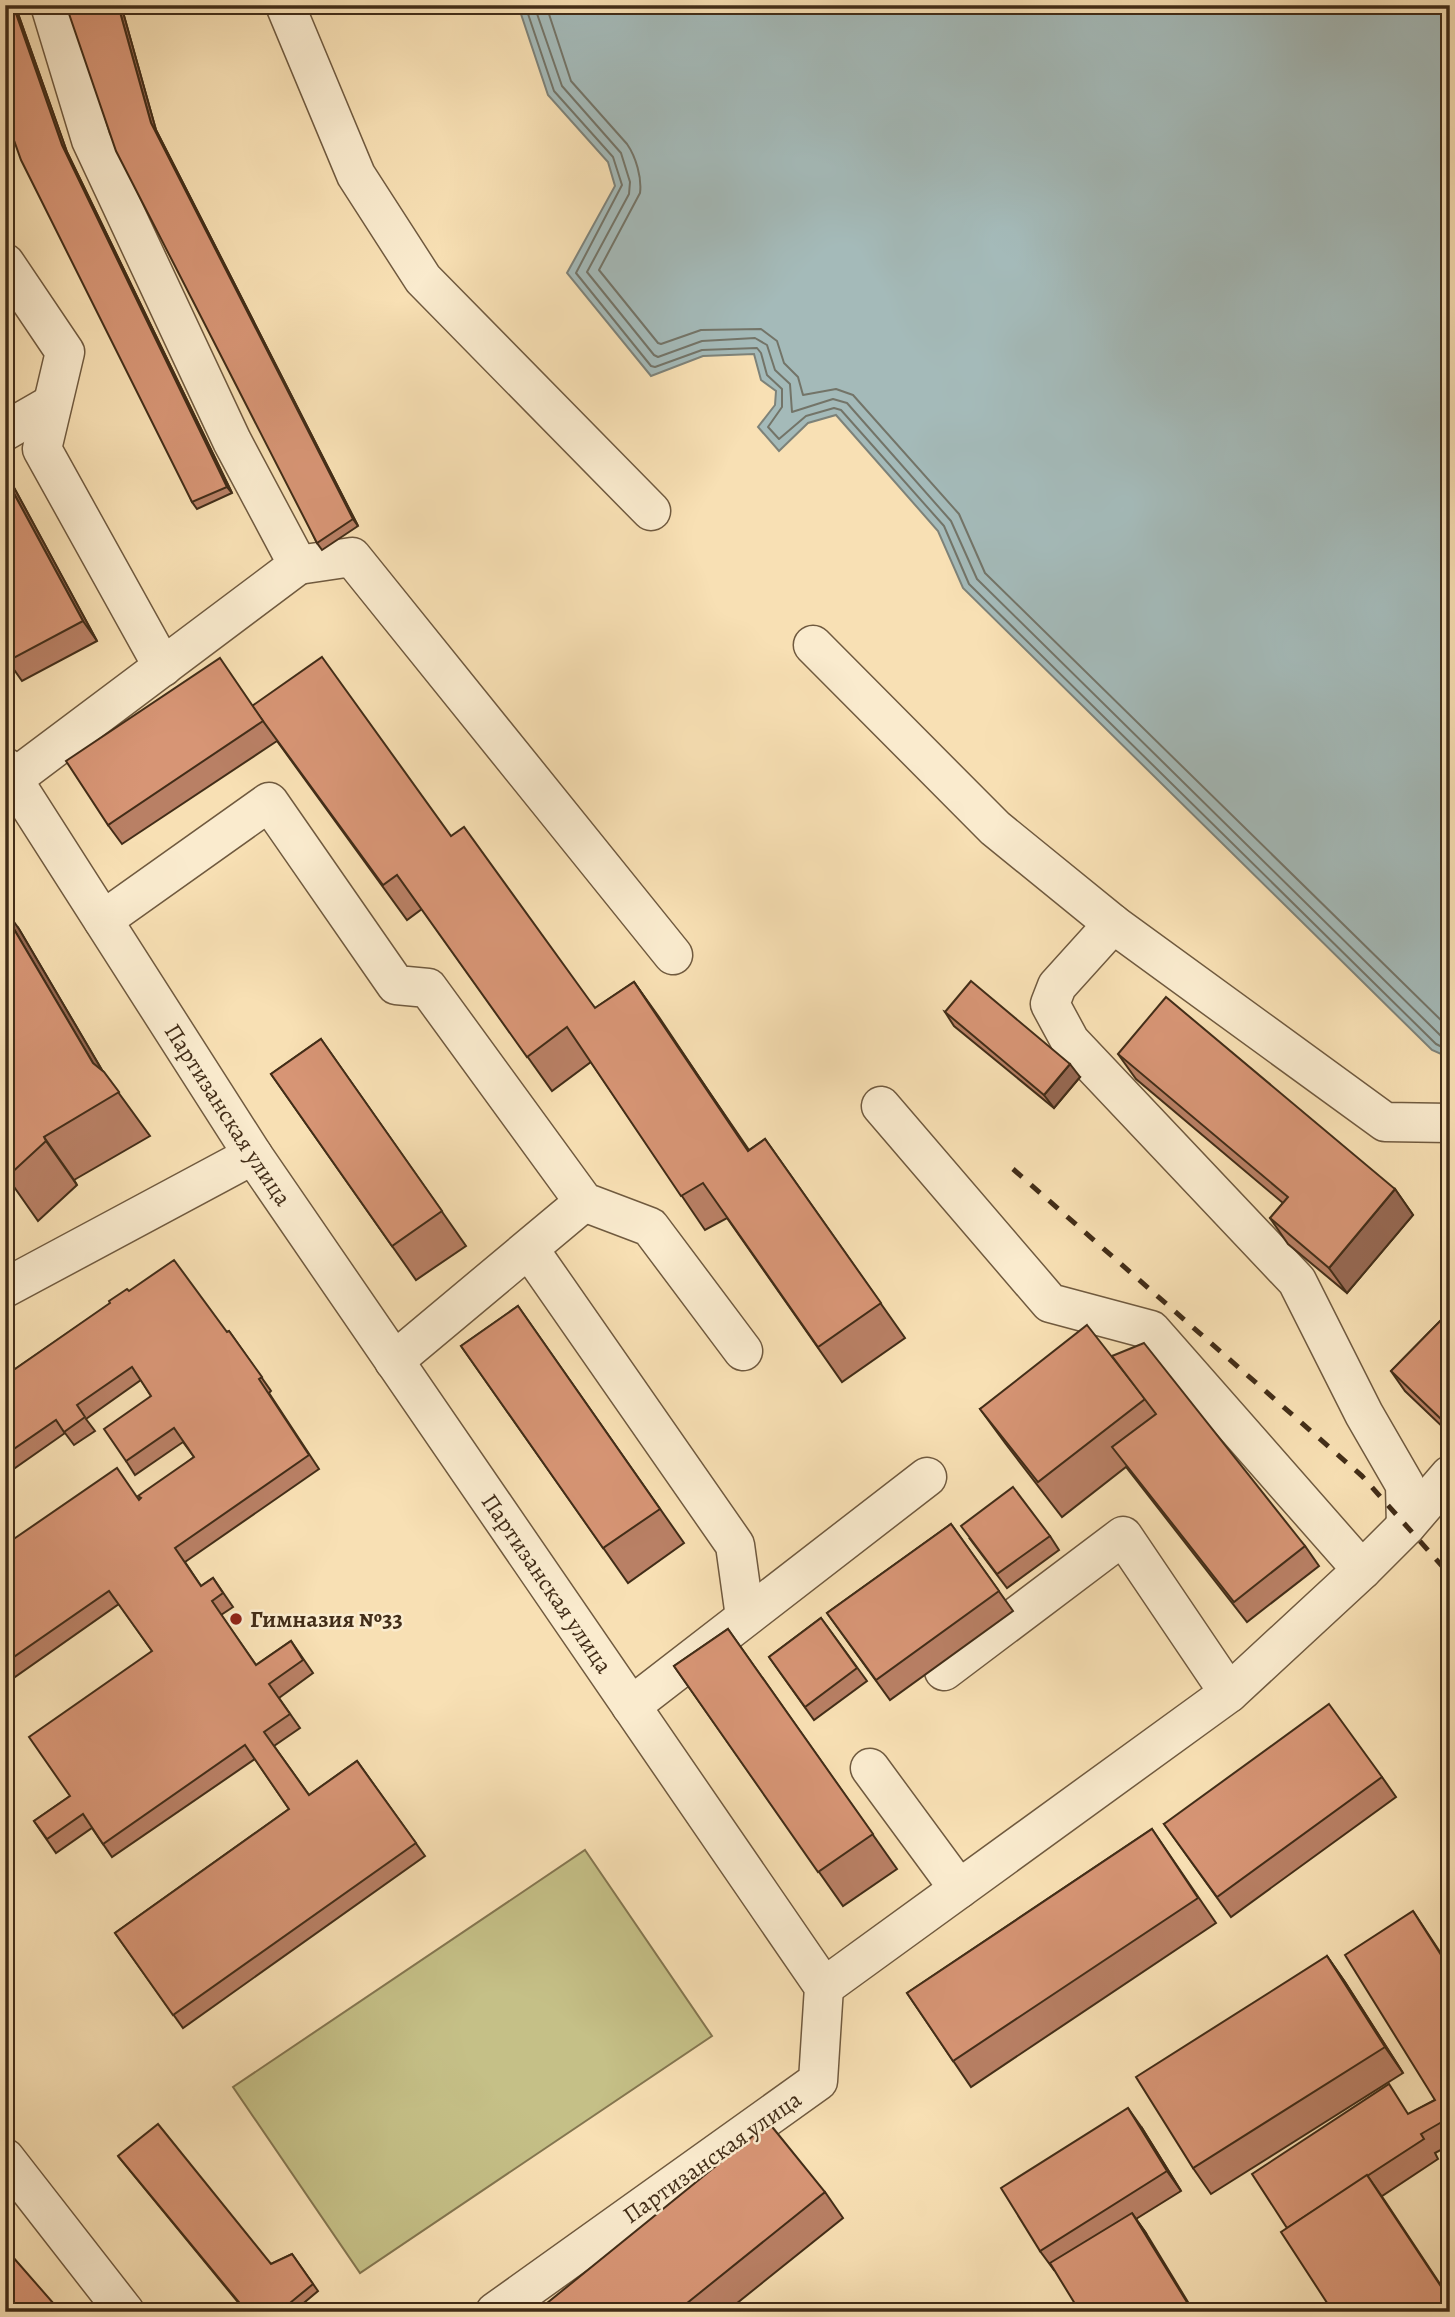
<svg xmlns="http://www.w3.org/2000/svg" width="1455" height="2317" viewBox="0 0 1455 2317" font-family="Alegreya,serif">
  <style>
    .green { fill: #c5c087; stroke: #847650; stroke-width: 2 }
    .water { fill: #a4bab9; stroke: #7d8279; stroke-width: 2 }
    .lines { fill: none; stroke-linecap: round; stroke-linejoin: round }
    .shore { stroke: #737468; stroke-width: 2 }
    .minor-casing { stroke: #705a3f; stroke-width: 41 }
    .minor { stroke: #faebce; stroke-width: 38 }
    .rail { stroke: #422d18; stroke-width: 5; stroke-dasharray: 12 12; stroke-linecap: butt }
    .wall { fill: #b98065; stroke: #422d18; stroke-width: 2 }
    .shaded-wall { fill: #966852; stroke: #422d18; stroke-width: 2 }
    .building { fill: #d79575; stroke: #422d18; stroke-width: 2 }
    .poi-dot { fill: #8f2418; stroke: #faebce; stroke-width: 2.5 }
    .labels { text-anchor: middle; stroke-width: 5; stroke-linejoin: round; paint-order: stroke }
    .street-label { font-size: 24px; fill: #422d18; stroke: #faebce }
    .poi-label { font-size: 24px; font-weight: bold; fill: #422d18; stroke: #faebce; text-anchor: start }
  </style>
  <rect width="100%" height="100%" fill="#f8e0b4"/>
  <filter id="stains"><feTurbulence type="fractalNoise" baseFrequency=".00286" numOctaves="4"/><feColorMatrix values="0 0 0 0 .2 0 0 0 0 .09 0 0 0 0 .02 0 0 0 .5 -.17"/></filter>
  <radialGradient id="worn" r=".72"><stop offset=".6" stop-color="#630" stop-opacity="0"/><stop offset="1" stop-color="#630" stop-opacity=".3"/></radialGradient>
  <path class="green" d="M585 1850 712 2036 360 2273 233 2087Z"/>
  <path class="water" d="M518 5H1450V1058L1432 1050 963 588 938 531 836 415 808 423 779 451 758 427 775 405 776 391 761 380 754 354 703 356 651 376 567 273 615 186 608 162 548 95Z"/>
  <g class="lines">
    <g class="shore">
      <path d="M525 5 554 91 613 157 622 185 576 273 651 366 655 367 702 350 757 348 761 353 767 375 782 389V407L768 427 779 439 806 416 834 408 841 410 944 526 969 584 1436 1044 1450 1051"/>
      <path d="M534 5 562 86 621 153 630 182 629 194 587 272 654 355 658 357 702 341 755 338 767 345 775 370 790 384 792 412 833 399 847 403 951 521 977 579 1441 1036 1450 1041"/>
      <path d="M546 5 571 81 627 144C636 157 642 178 640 193L599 270 658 343 661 344 701 330 761 329 777 341 784 363 798 377 803 395 836 389 853 395 959 514 985 573 1450 1029"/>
    </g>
    <defs>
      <g id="minor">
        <path d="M285 5 356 175 423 279 651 511"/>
        <path d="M5 263 65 352 42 449 163 667"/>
        <path d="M5 431 52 404"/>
        <path d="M298 565 352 557 673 955"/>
        <path d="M813 645 995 828 1113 924 1385 1122 1450 1123"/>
        <path id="s1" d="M5 767 253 1155 824 1987 818 2081 495 2312"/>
        <path d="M13 779 298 565 232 441 91 140 50 5"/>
        <path d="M103 920 269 802 396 985 428 988 584 1202 650 1227 743 1351"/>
        <path d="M1113 924 1057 986 1050 1004 1070 1041 1297 1281 1364 1414 1405 1485 1406 1526"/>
        <path d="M881 1106 1050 1303 1151 1330 1362 1570"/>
        <path d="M529 1249 735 1545 745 1617"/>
        <path d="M5 1288 253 1155"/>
        <path d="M394 1361 584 1202"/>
        <path d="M944 1671 1123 1536 1229 1693"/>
        <path d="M631 1706 927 1477"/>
        <path d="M870 1768 959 1889"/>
        <path d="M824 1987 1229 1693 1362 1570 1406 1526 1450 1475"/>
        <path d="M5 2158 125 2312"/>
      </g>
    </defs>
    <use href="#minor" class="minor-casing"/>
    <use href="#minor" class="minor"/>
    <path class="rail" d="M1013 1169 1362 1476 1450 1575"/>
  </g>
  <g class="wall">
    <path d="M5 5H15L67 152 232 493 197 509 192 502Z"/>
    <path d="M66 5H121L156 130 358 526 322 550 317 543Z"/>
    <path d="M5 471 97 641 22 681 8 661Z"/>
    <path d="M253 706 451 836 595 1008 634 982 749 1150 765 1139 905 1338 842 1382 727 1218 705 1230 591 1062 552 1091 422 909 407 920 277 741 122 844 108 825Z"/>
    <path d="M19 929 102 1070 150 1136 74 1180 77 1185 38 1221 5 1174Z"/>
    <path d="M945 1012 1080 1077 1054 1108 954 1026Z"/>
    <path d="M321 1039 466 1246 416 1280 271 1074Z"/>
    <path d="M1118 1054 1395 1189 1413 1215 1347 1293 1288 1244 1270 1218 1283 1203 1136 1079Z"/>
    <path d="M129 1291 227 1332 229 1331 271 1391 269 1393 319 1469 185 1562 201 1586 213 1578 233 1607 221 1615 256 1665 291 1641 313 1673 279 1698 300 1728 274 1746 309 1795 357 1761 425 1856 183 2028 115 1933 289 1809 255 1759 112 1857 92 1828 56 1853 34 1821 70 1796 152 1651 119 1604 5 1684V1545L139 1500 194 1457 183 1442 135 1475 126 1461 151 1396 141 1380 86 1419 95 1431 74 1445 65 1433 5 1475V1376Z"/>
    <path d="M518 1306 684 1543 628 1583 461 1346Z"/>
    <path d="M1450 1311V1434L1405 1391 1391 1371Z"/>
    <path d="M1112 1356 1305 1546 1319 1566 1247 1622 1126 1467 1062 1517 1005 1443 980 1409Z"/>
    <path d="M951 1524 1013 1611 890 1700 827 1613Z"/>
    <path d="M1050 1536 1059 1550 1007 1588 970 1539Z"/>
    <path d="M821 1618 867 1681 814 1720 769 1657Z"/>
    <path d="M728 1629 897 1869 843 1906 674 1666Z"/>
    <path d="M1382 1777 1396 1797 1231 1917 1164 1824Z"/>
    <path d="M1152 1829 1216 1923 971 2087 907 1993Z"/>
    <path d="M1413 1911 1450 1967V2145L1435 2153 1438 2159 1382 2196 1287 2228 1409 2114 1435 2100Z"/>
    <path d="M1327 1956 1345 1982 1403 2073 1211 2194 1193 2168Z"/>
    <path d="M1142 2128 1181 2191 1136 2219 1146 2233 1054 2270 1040 2251Z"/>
    <path d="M118 2156 271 2264 292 2254 318 2291 293 2312H246Z"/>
    <path d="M825 2192 843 2218 726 2312H536Z"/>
  </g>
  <g class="shaded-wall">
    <path d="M13 5H15L67 152 232 493 227 487 62 145Z"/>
    <path d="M118 5H121L156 130 358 526 353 519 151 123Z"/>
    <path d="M5 471 97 641 83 621 5 477Z"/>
    <path d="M5 909 19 929 116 1094 93 1063 5 914Z"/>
    <path d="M634 982 659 1017 772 1186 748 1151Z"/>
    <path d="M1070 1064 1080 1077 1054 1108 1044 1095Z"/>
    <path d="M44 1137 74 1180 77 1185 46 1141Z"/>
    <path d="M1395 1189 1413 1215 1347 1293 1329 1268Z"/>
    <path d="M1327 1956 1345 1982 1403 2073 1385 2047Z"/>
    <path d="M1128 2108 1142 2128 1181 2191 1167 2171Z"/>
    <path d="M1367 2175 1385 2201 1450 2299V2300Z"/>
    <path d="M1132 2213 1146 2233 1194 2312H1193Z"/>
  </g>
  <g class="building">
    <path d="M5 5H13L62 145 227 487 192 502 21 160 5 115Z"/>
    <path d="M66 5H118L151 123 353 519 317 543 116 151Z"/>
    <path d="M5 477 83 621 8 661 5 656Z"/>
    <path d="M322 657 451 836 464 827 595 1008 634 982 748 1151 765 1139 881 1303 818 1347 703 1183 681 1196 567 1027 527 1057 397 875 383 885 252 706Z"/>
    <path d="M220 658 263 721 108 825 66 761Z"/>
    <path d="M5 914 93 1063 104 1072 119 1092 44 1137 46 1141 7 1177 5 1174Z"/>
    <path d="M971 981 1070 1064 1044 1095 945 1012Z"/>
    <path d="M1166 997 1395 1189 1329 1268 1270 1218 1288 1197 1118 1054Z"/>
    <path d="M321 1039 442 1211 392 1246 271 1074Z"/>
    <path d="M174 1260 227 1332 229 1331 262 1377 259 1379 309 1455 175 1548 201 1586 213 1578 223 1593 212 1601 256 1665 291 1641 303 1660 269 1684 290 1714 264 1732 309 1795 357 1761 416 1843 173 2015 115 1933 289 1809 245 1745 103 1844 83 1814 47 1839 34 1821 70 1796 29 1737 152 1651 109 1591 5 1663V1545L117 1468 139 1500 141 1498 138 1496 194 1457 174 1428 126 1461 104 1429 151 1396 132 1367 77 1405 85 1417 64 1432 56 1420 5 1455V1376L110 1303 109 1301 127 1289 129 1291Z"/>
    <path d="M518 1306 660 1509 603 1548 461 1346Z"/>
    <path d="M1450 1311V1411L1442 1420 1391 1371Z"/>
    <path d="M1087 1325 1145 1399 1038 1482 980 1409Z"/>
    <path d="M1144 1343 1305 1546 1234 1602 1112 1447 1156 1414 1112 1356Z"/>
    <path d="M1013 1487 1050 1536 997 1574 961 1526Z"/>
    <path d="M951 1524 999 1591 876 1680 827 1613Z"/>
    <path d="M821 1618 857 1668 805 1707 769 1657Z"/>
    <path d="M728 1629 873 1834 818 1872 674 1666Z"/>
    <path d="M1329 1704 1382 1777 1217 1897 1164 1824Z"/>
    <path d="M1152 1829 1198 1898 953 2061 907 1993Z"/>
    <path d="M1413 1911 1450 1969V2124L1447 2119 1421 2134 1424 2139 1287 2228 1252 2174 1389 2084 1408 2114 1435 2100 1345 1955Z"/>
    <path d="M1327 1956 1385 2047 1193 2168 1136 2077Z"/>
    <path d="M1128 2108 1167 2171 1040 2251 1001 2188Z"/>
    <path d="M769 2123 825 2192 676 2312H536Z"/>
    <path d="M158 2124 271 2264 292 2254 313 2284 279 2312H247L118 2156Z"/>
    <path d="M1367 2175 1450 2300V2312H1333L1281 2232Z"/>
    <path d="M1132 2213 1193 2312H1080L1050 2263Z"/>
    <path d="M5 2248 61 2312H5Z"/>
  </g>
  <circle class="poi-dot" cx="236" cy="1619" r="7"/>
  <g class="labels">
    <g class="street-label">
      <text dy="8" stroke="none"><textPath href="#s1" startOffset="413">Партизанская улица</textPath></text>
      <text dy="8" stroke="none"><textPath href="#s1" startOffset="980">Партизанская улица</textPath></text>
      <text transform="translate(712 2157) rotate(-35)" y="8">Партизанская улица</text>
    </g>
    <g class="poi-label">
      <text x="250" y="1627">Гимназия №33</text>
    </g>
  </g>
  <rect width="1455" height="2317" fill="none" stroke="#f8e0b4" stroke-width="28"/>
  <rect x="7" y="7" width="1441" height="2303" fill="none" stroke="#422d18" stroke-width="3.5"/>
  <rect x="14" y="14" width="1427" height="2289" fill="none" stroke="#422d18" stroke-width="2"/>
  <rect width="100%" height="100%" filter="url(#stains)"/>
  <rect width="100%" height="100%" fill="url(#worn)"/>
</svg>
